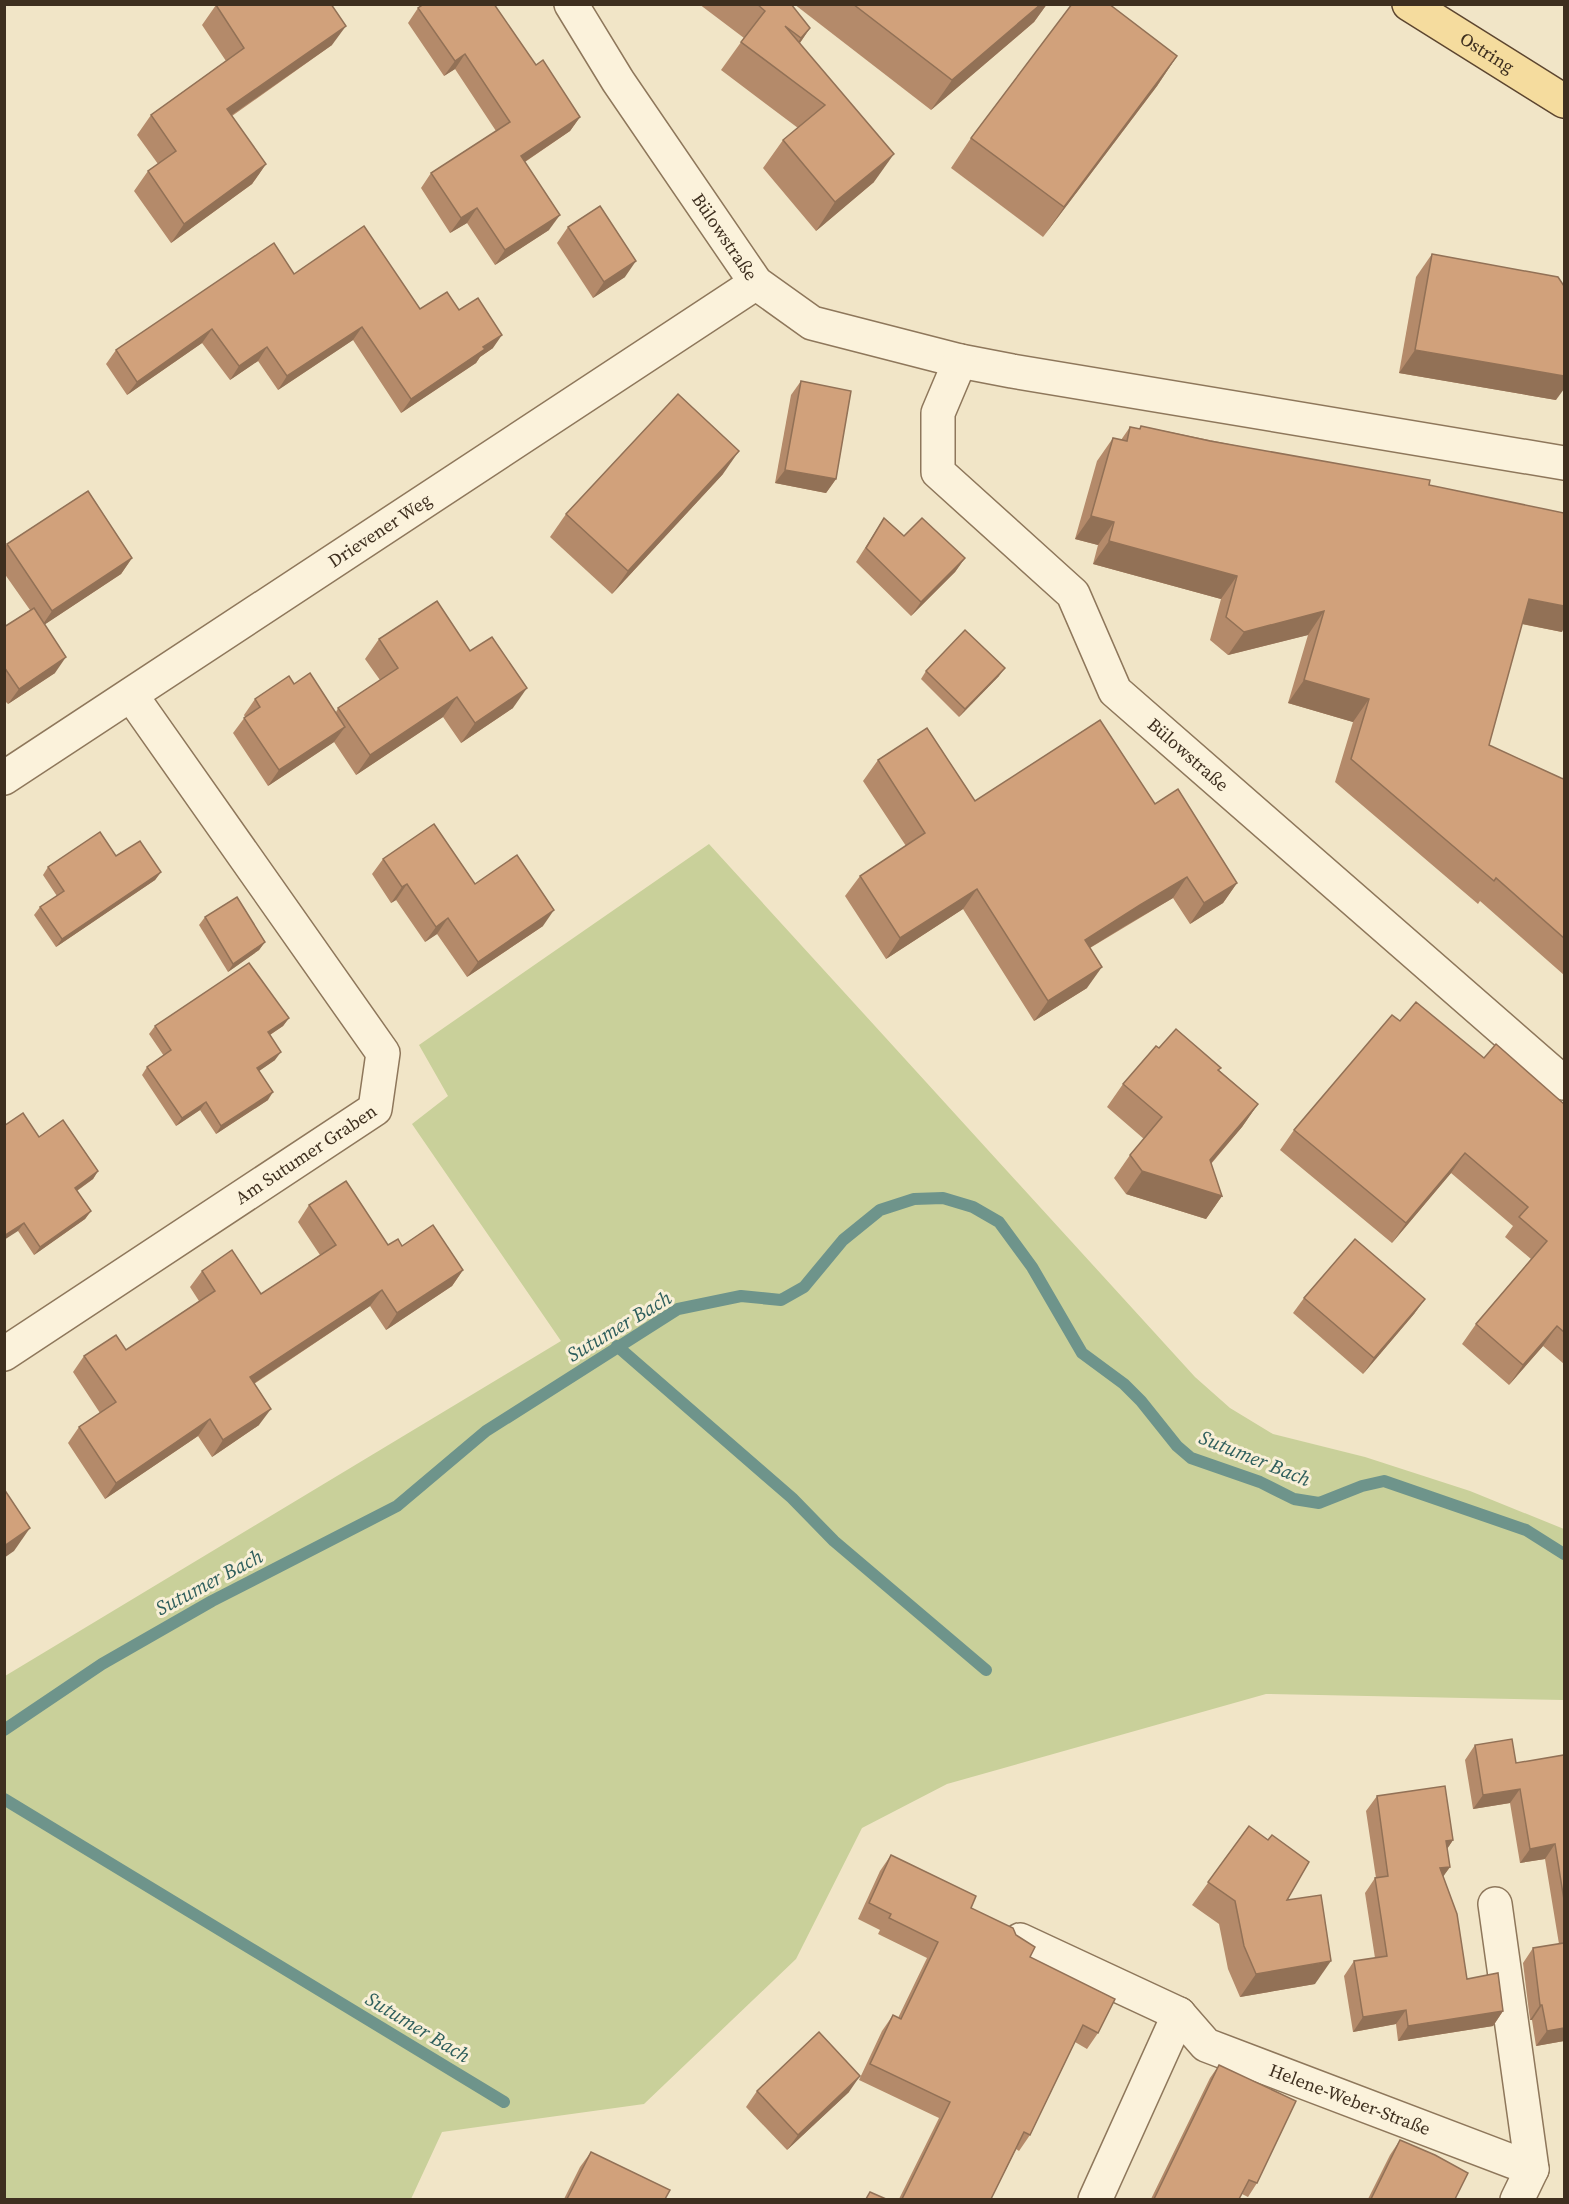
<svg xmlns="http://www.w3.org/2000/svg" width="1569" height="2204" viewBox="0 0 1569 2204" font-family="'Source Serif 4',serif">
  <style>
    .green { fill: #c9d09a }
    .lines { fill: none; stroke-linecap: round; stroke-linejoin: round }
    .stream { stroke: #6e948b; stroke-width: 12 }
    .minor-casing { stroke: #8e775b; stroke-width: 36 }
    .primary-casing { stroke: #5c452f; stroke-width: 36 }
    .minor { stroke: #fbf2db; stroke-width: 33 }
    .primary { stroke: #f5dc9e; stroke-width: 33 }
    .wall { fill: #b48a6a }
    .shaded-wall { fill: #927156 }
    .building { fill: #d1a17b; stroke: #927156; stroke-width: 1.5 }
    .labels { text-anchor: middle; stroke-width: 6; stroke-linejoin: round; paint-order: stroke }
    .street-label { font-size: 18px; fill: #3e2f1f; stroke: #f8efd7 }
    .water-label { font-size: 20px; font-style: italic; fill: #2e5e5c; stroke: #f8efd7 }
  </style>
  <rect width="100%" height="100%" fill="#f1e5c7"/>
  <path class="green" d="M709 844 1195 1377 1230 1408 1273 1434 1365 1457 1470 1491 1564 1529V1700L1266 1694 947 1784 862 1828 796 1959 644 2104 442 2132 411 2199H5V1676L561 1341 412 1124 448 1096 419 1045Z"/>
  <g class="lines">
    <g class="stream">
      <path d="M617 1346 792 1498 834 1541 986 1670"/>
      <path d="M4 1730 102 1664 212 1601 397 1506 486 1431 678 1309 741 1296 781 1300 804 1287 843 1240 880 1210 914 1199 943 1198 973 1207 999 1222 1032 1267 1082 1353 1124 1384 1141 1401 1177 1446 1191 1458 1260 1482 1294 1499 1319 1503 1362 1486 1384 1481 1526 1530 1564 1554"/>
      <path d="M4 1799 504 2102"/>
    </g>
    <defs>
      <g id="minor">
        <path id="s1" d="M571 4 618 81 756 283 812 323 960 361 1012 371 1564 463"/>
        <path id="s2" d="M960 361 938 413V472L1073 594 1115 691 1564 1083"/>
        <path id="s3" d="M4 778 756 283"/>
        <path id="s4" d="M4 1354 375 1109 383 1053 131 695"/>
        <path d="M1495 1904 1532 2169"/>
        <path d="M1020 1940 1179 2014"/>
        <path id="s5" d="M1095 2200 1179 2014 1206 2045 1532 2169 1517 2200"/>
      </g>
      <g id="primary">
        <path id="s6" d="M1409 4 1564 101"/>
      </g>
    </defs>
    <use href="#minor" class="minor-casing"/>
    <use href="#primary" class="primary-casing"/>
    <use href="#minor" class="minor"/>
    <use href="#primary" class="primary"/>
  </g>
  <g class="wall">
    <path d="M699 4H791L810 28 800 43 874 182 816 231 763 168 783 140 798 128 721 70 744 38Z"/>
    <path d="M794 4H1047L1034 22 931 110Z"/>
    <path d="M216 5 332 45 232 116 266 164 252 184 171 243 134 191 148 171 158 164 137 135 151 115 226 61 202 25Z"/>
    <path d="M418 8 536 65 580 117 570 131 525 162 549 230 495 265 467 223 450 233 421 188 431 173 496 131 455 69 444 76 408 23Z"/>
    <path d="M1177 56 1157 86 1043 237 951 168 971 138Z"/>
    <path d="M568 227 625 277 593 298 557 243Z"/>
    <path d="M1432 254 1556 400 1399 373 1416 277Z"/>
    <path d="M294 274 420 309 459 310 493 348 480 357 476 363 401 413 353 340 278 390 258 361 230 380 202 343 127 395 106 364 116 350Z"/>
    <path d="M801 381 836 479 826 493 775 483 791 395Z"/>
    <path d="M1141 426 1429 485 1562 632 1522 624 1489 745 1561 778 1564 779V975L1480 901 1478 904 1335 782 1353 722 1288 703 1308 635 1228 655 1210 640 1221 599 1093 564 1098 545 1075 539 1097 461 1113 438 1121 440 1130 427 1139 429Z"/>
    <path d="M723 474 612 594 550 537 566 514Z"/>
    <path d="M884 518 904 536 965 558 955 572 911 616 856 562Z"/>
    <path d="M7 544 132 558 121 574 45 624 55 673 8 704 4 700V627L30 610 4 573V548Z"/>
    <path d="M379 639 470 651 513 708 461 743 443 717 356 775 334 742 268 786 233 733 245 717 244 715 255 699 294 684 336 712 338 708 380 680 365 659Z"/>
    <path d="M926 671 999 676 959 717 921 679Z"/>
    <path d="M878 760 975 801 1155 804 1237 883 1223 903 1190 924 1173 898 1090 948 1087 988 1034 1021 963 909 886 959 845 896 860 876 906 846 863 781Z"/>
    <path d="M383 859 475 884 543 926 467 977 437 934 425 942 396 900 391 903 372 874Z"/>
    <path d="M48 867 161 872 155 880 56 947 34 915 40 907 57 896 43 875Z"/>
    <path d="M205 917 265 942 259 950 228 972 199 925Z"/>
    <path d="M289 1018 283 1026 270 1035 275 1060 259 1071 268 1100 216 1134 200 1110 176 1126 142 1075 147 1067 164 1056 149 1034 155 1026Z"/>
    <path d="M1400 1021 1484 1058 1564 1104V1364L1543 1346 1509 1385 1462 1344 1476 1324 1531 1259 1505 1237 1513 1226 1451 1173 1392 1243 1280 1150 1294 1130Z"/>
    <path d="M1159 1048 1219 1070 1258 1104 1242 1127 1211 1164 1222 1196 1206 1219 1126 1194 1114 1178 1130 1155 1144 1139 1107 1107 1123 1084Z"/>
    <path d="M39 1137 98 1171 93 1179 77 1191 91 1211 85 1219 34 1255 18 1231Z"/>
    <path d="M309 1205 388 1245 402 1246 463 1270 452 1286 386 1330 370 1306 254 1384 259 1425 212 1457 198 1436 105 1499 68 1443 79 1427 100 1413 73 1372 84 1356 126 1350 199 1301 190 1287 202 1271 261 1294 320 1255 298 1222Z"/>
    <path d="M1304 1298 1425 1299 1414 1314 1363 1374 1293 1313Z"/>
    <path d="M1475 1745 1516 1763 1564 1755V2041L1536 2046 1532 2020H1530L1523 1963 1533 1948 1559 1944 1545 1859 1520 1863 1510 1803 1473 1809 1465 1760Z"/>
    <path d="M1377 1796 1453 1840 1447 1849 1450 1867 1443 1876 1467 1979 1503 2011 1493 2026 1398 2041 1396 2024 1353 2032 1344 1976 1354 1961 1375 1958 1365 1893 1375 1878H1376L1366 1811Z"/>
    <path d="M1249 1826 1287 1900 1315 1984 1240 1997 1228 1969 1219 1924 1192 1905Z"/>
    <path d="M891 1855 971 1908 1016 1935 1030 1957 1098 2033 1087 2049 1075 2042 1030 2135 1019 2151 1016 2149 991 2199H899L939 2118 859 2080 882 2031 893 2015 898 2018 927 1958 878 1934 880 1930 858 1919 880 1871Z"/>
    <path d="M1219 2065 1257 2183 1248 2197 1242 2194 1239 2199H1151L1210 2078Z"/>
    <path d="M757 2091 849 2092 787 2150 746 2107Z"/>
    <path d="M1400 2140 1455 2199H1368L1390 2155Z"/>
    <path d="M591 2152 665 2199H564L580 2167Z"/>
  </g>
  <g class="shaded-wall">
    <path d="M1041 4H1047L1034 22 931 110 952 80Z"/>
    <path d="M346 26 332 45 213 128 227 109Z"/>
    <path d="M810 28 790 57 781 66 801 38Z"/>
    <path d="M465 54 455 69 444 76 455 61Z"/>
    <path d="M1177 56 1157 86 1043 237 1064 207Z"/>
    <path d="M580 117 570 131 511 171 521 156Z"/>
    <path d="M894 154 874 182 816 231 835 202Z"/>
    <path d="M266 164 252 184 171 243 184 224Z"/>
    <path d="M477 208 467 223 450 233 461 218Z"/>
    <path d="M560 215 549 230 495 265 505 250Z"/>
    <path d="M636 261 625 277 593 298 604 282Z"/>
    <path d="M362 327 353 340 278 390 287 376Z"/>
    <path d="M212 329 202 343 127 395 137 382Z"/>
    <path d="M502 335 493 348 480 357 476 363 401 413 411 399 483 347Z"/>
    <path d="M267 347 258 361 230 380 239 366Z"/>
    <path d="M1415 350 1564 376V389L1556 400 1399 373Z"/>
    <path d="M739 451 723 474 612 594 628 571Z"/>
    <path d="M785 470 836 479 826 493 775 483Z"/>
    <path d="M1091 516 1114 522 1098 545 1075 539Z"/>
    <path d="M1109 541 1237 576 1221 599 1093 564Z"/>
    <path d="M132 558 121 574 41 627 52 611Z"/>
    <path d="M965 558 955 572 911 616 921 602Z"/>
    <path d="M1529 599 1564 606V628L1562 632 1513 622Z"/>
    <path d="M1324 611 1308 635 1228 655 1244 632Z"/>
    <path d="M66 657 55 673 8 704 19 689Z"/>
    <path d="M1005 668 999 676 959 717 965 709Z"/>
    <path d="M1304 680 1369 699 1353 722 1288 703Z"/>
    <path d="M527 688 513 708 461 743 475 723Z"/>
    <path d="M457 697 443 717 356 775 370 755Z"/>
    <path d="M345 727 334 742 268 786 279 770Z"/>
    <path d="M161 872 155 880 56 947 62 939Z"/>
    <path d="M1187 877 1173 898 1125 926 1070 960 1085 940 1140 905Z"/>
    <path d="M1237 883 1223 903 1190 924 1204 903Z"/>
    <path d="M407 884 396 900 391 903 402 887Z"/>
    <path d="M977 889 963 909 886 959 900 938Z"/>
    <path d="M554 910 543 926 467 977 478 962Z"/>
    <path d="M448 918 437 934 425 942 436 927Z"/>
    <path d="M265 942 259 950 228 972 233 964Z"/>
    <path d="M1102 967 1087 988 1034 1021 1048 1001Z"/>
    <path d="M289 1018 283 1026 262 1040 268 1032Z"/>
    <path d="M281 1052 275 1060 252 1076 257 1068Z"/>
    <path d="M273 1092 268 1100 216 1134 221 1126Z"/>
    <path d="M206 1102 200 1110 176 1126 182 1118Z"/>
    <path d="M1258 1104 1242 1127 1194 1183 1210 1160Z"/>
    <path d="M1465 1153 1451 1173 1392 1243 1406 1223Z"/>
    <path d="M98 1171 93 1179 69 1196 75 1188Z"/>
    <path d="M1142 1171 1222 1196 1206 1219 1126 1194Z"/>
    <path d="M91 1211 85 1219 34 1255 40 1247Z"/>
    <path d="M24 1223 18 1231 4 1240V1236Z"/>
    <path d="M463 1270 452 1286 386 1330 397 1313Z"/>
    <path d="M382 1290 370 1306 238 1394 250 1377Z"/>
    <path d="M1425 1299 1414 1314 1363 1374 1374 1358Z"/>
    <path d="M1557 1326 1543 1346 1509 1385 1523 1365Z"/>
    <path d="M271 1409 259 1425 212 1457 223 1440Z"/>
    <path d="M210 1419 198 1436 105 1499 116 1483Z"/>
    <path d="M30 1528 14 1551 4 1558V1546Z"/>
    <path d="M1520 1789 1510 1803 1473 1809 1483 1795Z"/>
    <path d="M1453 1840 1443 1855 1446 1841Z"/>
    <path d="M1555 1844 1545 1859 1520 1863 1530 1849Z"/>
    <path d="M1450 1867 1440 1881V1868Z"/>
    <path d="M1331 1961 1315 1984 1240 1997 1256 1974Z"/>
    <path d="M1540 2005H1542L1532 2020H1530Z"/>
    <path d="M1406 2010 1396 2024 1353 2032 1363 2017Z"/>
    <path d="M1503 2011 1493 2026 1398 2041 1408 2026Z"/>
    <path d="M1564 2028V2041L1536 2046 1547 2031Z"/>
    <path d="M860 2076 849 2092 787 2150 798 2135Z"/>
  </g>
  <g class="building">
    <path d="M217 4H331L346 26 227 109 266 164 184 224 148 171 176 151 151 115 244 48 216 5Z"/>
    <path d="M424 4H494L536 65 543 60 580 117 521 156 560 215 505 250 477 208 461 218 431 173 510 122 465 54 455 61 418 8Z"/>
    <path d="M757 4H791L810 28 801 38 785 26 894 154 835 202 783 140 825 105 741 42 765 11Z"/>
    <path d="M853 4H1041L952 80Z"/>
    <path d="M1072 4H1109L1177 56 1064 207 971 138Z"/>
    <path d="M600 206 636 261 604 282 568 227Z"/>
    <path d="M364 226 420 309 447 292 459 310 478 298 502 335 483 347 485 349 411 399 362 327 287 376 267 347 239 366 212 329 137 382 116 350 274 243 294 274Z"/>
    <path d="M1432 254 1558 277 1564 286V376L1415 350Z"/>
    <path d="M801 381 851 391 836 479 785 470Z"/>
    <path d="M678 394 739 451 628 571 566 514Z"/>
    <path d="M1141 426 1210 441 1430 480 1429 485 1564 513V606L1529 599 1489 745 1561 778 1564 779V938L1496 878 1494 881 1351 759 1369 699 1304 680 1324 611 1244 632 1226 617 1237 576 1109 541 1114 522 1091 516 1113 438 1127 441 1130 427 1140 429Z"/>
    <path d="M88 491 132 558 52 611 7 544Z"/>
    <path d="M884 518 904 536 922 518 965 558 921 602 866 548Z"/>
    <path d="M437 601 470 651 492 637 527 688 475 723 457 697 370 755 338 708 398 668 379 639Z"/>
    <path d="M34 608 66 657 19 689 4 667V627Z"/>
    <path d="M965 630 1005 668 965 709 926 671Z"/>
    <path d="M310 673 345 727 279 770 244 718 260 707 255 699 289 676 294 684Z"/>
    <path d="M1100 720 1155 804 1178 789 1237 883 1204 903 1187 877 1140 905 1085 940 1102 967 1048 1001 977 889 900 938 860 876 925 833 878 760 927 728 975 801Z"/>
    <path d="M434 824 475 884 517 855 554 910 478 962 448 918 436 927 407 884 402 887 383 859Z"/>
    <path d="M100 832 116 856 140 841 161 872 62 939 40 907 64 891 48 867Z"/>
    <path d="M237 897 265 942 233 964 205 917Z"/>
    <path d="M249 963 289 1018 268 1032 281 1052 257 1068 273 1092 221 1126 206 1102 182 1118 147 1067 171 1050 155 1026Z"/>
    <path d="M1416 1002 1484 1058 1496 1044 1564 1104V1332L1557 1326 1523 1365 1476 1324 1547 1241 1519 1217 1528 1207 1465 1153 1406 1223 1294 1130 1392 1015 1400 1021Z"/>
    <path d="M1176 1029 1221 1068 1218 1070 1258 1104 1210 1160 1222 1196 1142 1171 1130 1155 1162 1117 1123 1084 1156 1046 1159 1048Z"/>
    <path d="M23 1113 39 1137 63 1120 98 1171 75 1188 91 1211 40 1247 24 1223 4 1236V1126Z"/>
    <path d="M346 1181 388 1245 398 1239 402 1246 433 1225 463 1270 397 1313 382 1290 250 1377 271 1409 223 1440 210 1419 116 1483 79 1427 116 1402 84 1356 116 1335 126 1350 215 1291 202 1271 232 1250 261 1294 336 1245 309 1205Z"/>
    <path d="M1355 1239 1425 1299 1374 1358 1304 1298Z"/>
    <path d="M4 1489 30 1528 4 1546Z"/>
    <path d="M1512 1739 1516 1763 1564 1755V1900L1555 1844 1530 1849 1520 1789 1483 1795 1475 1745Z"/>
    <path d="M1445 1786 1453 1840 1446 1841 1450 1867 1440 1868 1457 1914 1467 1979 1498 1973 1503 2011 1408 2026 1406 2010 1363 2017 1354 1961 1387 1956 1375 1878 1388 1876 1377 1796Z"/>
    <path d="M1249 1826 1268 1840 1272 1835 1309 1862 1287 1900 1321 1895 1331 1961 1256 1974 1244 1946 1235 1901 1208 1882Z"/>
    <path d="M891 1855 976 1896 971 1908 1013 1928 1016 1935 1035 1947 1030 1957 1115 1999 1098 2033 1083 2025 1030 2135 1024 2132 991 2199H902L950 2102 870 2064 893 2015 901 2019 938 1942 889 1918 891 1914 869 1903Z"/>
    <path d="M1564 1943V2028L1547 2031 1542 2005H1540L1533 1948Z"/>
    <path d="M819 2032 860 2076 798 2135 757 2091Z"/>
    <path d="M1219 2065 1296 2101 1257 2183 1249 2180 1239 2199H1154Z"/>
    <path d="M1400 2140 1435 2155 1468 2173 1455 2199H1371Z"/>
    <path d="M591 2152 670 2190 665 2199H567Z"/>
    <path d="M870 2192 886 2199H866Z"/>
  </g>
  <g class="labels">
    <g class="street-label">
      <text dy="6" stroke="none"><textPath href="#s6" startOffset="92">Ostring</textPath></text>
      <text dy="6" stroke="none"><textPath href="#s1" startOffset="279">Bülowstraße</textPath></text>
      <text dy="6" stroke="none"><textPath href="#s3" startOffset="450">Drievener Weg</textPath></text>
      <text dy="6" stroke="none"><textPath href="#s2" startOffset="500">Bülowstraße</textPath></text>
      <text dy="6" stroke="none"><textPath href="#s4" startOffset="362">Am Sutumer Graben</textPath></text>
      <text dy="6" stroke="none"><textPath href="#s5" startOffset="399">Helene-Weber-Straße</textPath></text>
    </g>
    <g class="water-label">
      <text transform="translate(619 1326) rotate(-31)" y="7">Sutumer Bach</text>
      <text transform="translate(1255 1458) rotate(22)" y="7">Sutumer Bach</text>
      <text transform="translate(209 1582) rotate(-28)" y="7">Sutumer Bach</text>
      <text transform="translate(418 2027) rotate(31)" y="7">Sutumer Bach</text>
    </g>
  </g>
  <rect width="1569" height="2204" fill="none" stroke="#3e2f1f" stroke-width="12"/>
</svg>
